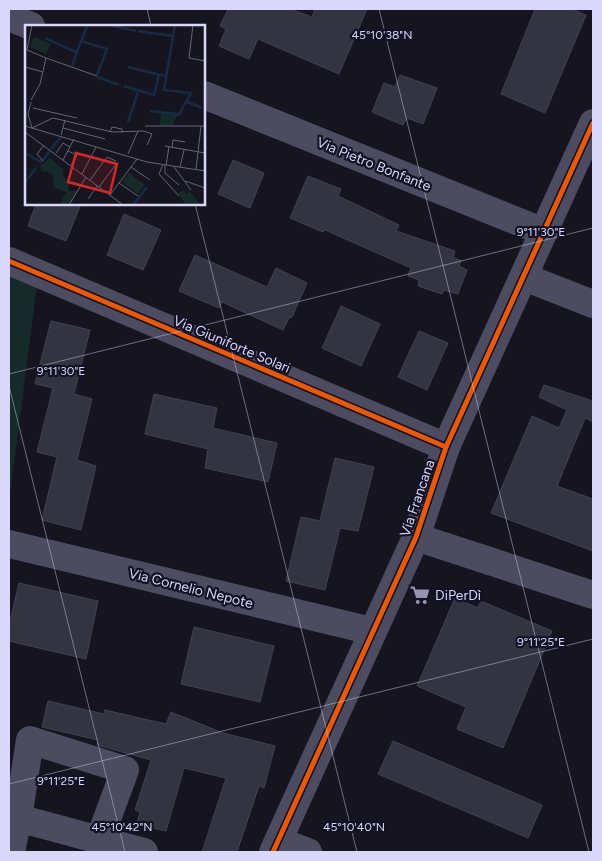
<svg xmlns="http://www.w3.org/2000/svg" width="602" height="861" viewBox="0 0 602 861" font-family="Figtree,sans-serif">
  <style>
    .green { fill: #152a29 }
    .building { fill: #343341; stroke: #434152 }
    .lines { fill: none; stroke-linecap: round; stroke-linejoin: round }
    .minor { stroke: #4c4b5f; stroke-width: 28 }
    .cycleway-casing { stroke: #131123; stroke-width: 8 }
    .cycleway { stroke: #e8590c; stroke-width: 5 }
    .ticks { fill: none; stroke: #d9d8fb; stroke-width: 1; stroke-opacity: 0.45 }
    .labels { text-anchor: middle; stroke-width: 4.5; stroke-linejoin: round; paint-order: stroke }
    .street-label { font-size: 14px; fill: #d9d8fb; stroke: #131123 }
    .poi-label { font-size: 14px; fill: #d9d8fb; stroke: #131123; text-anchor: start }
    .inset-river { fill: none; stroke: #162b45; stroke-width: 2.5 }
    .inset-road { fill: none; stroke: #646377; stroke-width: 1 }
    .view { fill: #d62828; fill-opacity: 0.15; stroke: #d62828; stroke-width: 2.5 }
    .inset-edge { fill: none; stroke: #d9d8fb; stroke-width: 2.5 }
    .ticks-label { font-size: 12px; text-anchor: middle; fill: #d9d8fb; stroke: #131123; stroke-width: 4.5; stroke-linejoin: round; paint-order: stroke }
  </style>
  <rect width="100%" height="100%" fill="#16151f"/>
  <path class="green" d="M9 267 38 277 9 502Z"/>
  <g class="building">
    <path d="M228 9H290L312 17 315 9H367L339 74 258 39 249 59 219 46 226 29 220 26Z"/>
    <path d="M535 9H571L586 15 545 113 501 94Z"/>
    <path d="M400 75 437 88 423 124 407 118 403 125 372 112 384 83 395 87Z"/>
    <path d="M233 160 264 173 250 208 218 194Z"/>
    <path d="M308 176 341 189 338 196 399 225 396 231 455 251 453 257 461 261 459 266 467 270 458 294 444 290 442 294 418 286 419 280 408 276 411 268 325 230 323 232 290 218Z"/>
    <path d="M36 204H81L66 241 28 226Z"/>
    <path d="M124 214 161 230 143 270 107 255Z"/>
    <path d="M195 255 267 287 276 268 307 283 292 317 289 318 283 330 222 302 219 308 179 291Z"/>
    <path d="M341 306 380 324 361 366 322 348Z"/>
    <path d="M51 321 90 330 74 394 92 399 77 460 96 466 81 530 42 520 57 457 37 452 53 388 35 384Z"/>
    <path d="M419 331 448 343 427 390 398 377Z"/>
    <path d="M544 385 593 401V422L585 418 557 486 593 499V551L491 513 532 416 559 428 567 410 539 397Z"/>
    <path d="M154 394 217 408 213 428 277 443 268 482 205 468 208 449 145 434Z"/>
    <path d="M335 458 374 467 358 531 340 528 325 590 286 581 301 517 320 521Z"/>
    <path d="M19 583 98 601 86 659 9 641V626Z"/>
    <path d="M455 598 478 608 481 601 552 631 503 748 457 729 466 707 417 686Z"/>
    <path d="M194 627 274 646 260 702 181 684Z"/>
    <path d="M48 701 104 714 105 710 166 724 171 712 223 733 275 746 264 788 259 786 237 852H202L226 778 184 768 166 831 137 824 140 812 135 810 151 760 97 745 98 740 42 727Z"/>
    <path d="M393 741 542 805 528 838 378 774Z"/>
  </g>
  <g class="lines">
    <g class="minor">
      <path d="M9 17 31 26"/>
      <path d="M204 95 544 232"/>
      <path d="M9 261 446 447"/>
      <path d="M524 277 593 304"/>
      <path d="M416 537 593 595"/>
      <path d="M9 544 372 631"/>
      <path d="M18 818 30 740 125 770 100 838"/>
      <path d="M279 841 308 852"/>
      <path d="M11 852 18 818 144 852"/>
      <path d="M273 852 416 537 446 447 593 123"/>
    </g>
    <defs>
      <g id="cycleway">
        <path d="M9 261 446 447"/>
        <path d="M273 852 416 537 446 447 593 123"/>
      </g>
    </defs>
    <use href="#cycleway" class="cycleway-casing"/>
    <use href="#cycleway" class="cycleway"/>
  </g>
  <path class="ticks" d="M147 9 151 26M379 9 589 852M195 204 357 852M9 374 593 228M9 386 125 852M9 784 593 639"/>
  <defs>
    <symbol id="supermarket-bare" viewBox="-9 -9 18 18"><path d="M-6-5.5h2.5l.6 2H6L4.5 2H-2.5L-4.4-4H-6ZM-1.5 3.2a1.3 1.3 0 1 0 .1 0ZM3 3.2a1.3 1.3 0 1 0 .1 0Z" fill="#9594ae" stroke="#131123" stroke-width="2.5" paint-order="stroke"/></symbol>
  </defs>
  <g fill-rule="evenodd">
    <use href="#supermarket-bare" x="406" y="581" width="28" height="28"/>
  </g>
  <g class="labels">
    <g class="street-label">
      <text transform="translate(374 164) rotate(22)" y="5">Via Pietro Bonfante</text>
      <text transform="translate(232 344) rotate(23)" y="5">Via Giuniforte Solari</text>
      <text transform="translate(417 498) rotate(-71)" y="5">Via Francana</text>
      <text transform="translate(191 588) rotate(14)" y="5">Via Cornelio Nepote</text>
    </g>
    <g class="poi-label">
      <text x="435" y="600">DiPerDì</text>
    </g>
  </g>
  <g transform="translate(25 25)">
    <rect width="180" height="180" fill="#16151f"/>
    <path d="M9 12 26 19 21 29 4 22ZM136 88 152 90 148 100 135 101ZM25 133 39 145 37 150 45 157 43 166H52L44 180H34L42 167 29 163 27 148 16 146 15 141ZM104 148 120 160 113 169 97 157ZM158 165 161 169 165 166 175 180H161L153 168Z" fill="#152a29"/>
    <path class="inset-river" d="M84 0 111 6M150 0 139 65 166 68 153 91M113 6 147 11M20 13 51 27M57 15 62 0M47 41 56 16 82 24 72 50M103 42 140 51M72 52 94 60M99 61 129 70 134 50M162 77 177 83M125 86 153 89M103 97 113 67M26 124 36 112M0 128 16 137 25 126M0 157 11 143M108 180 122 162"/>
    <path class="inset-road" d="M168 0 164 33 180 36M21 33 72 51M0 42 18 47M6 75 15 59 21 33 2 25 7 0M6 77 3 89 7 103 28 93 87 107 119 106 127 109 122 120M8 83 52 93M0 101 122 137 180 146M120 101H180M38 103 80 114M0 107 98 180M85 107 87 102 97 104V108M36 110 40 95M140 121 180 128M147 123 148 115 160 117M43 126 52 130 46 140M31 128 38 118 45 122M103 129 113 106M38 135 49 114M18 136 12 129 19 120M138 139 134 149 154 171M140 140V148L154 160M141 140 144 122M106 142 125 155M149 142 166 165M155 142 159 125M171 144 176 101M57 149 71 122M65 155 82 132 91 136M160 156 180 163M94 158 113 171M74 162 92 138M85 170 112 134M63 174 72 161M44 180 61 152"/>
    <path class="view" d="M51 128 92 139 85 168 43 157Z"/>
    <rect width="180" height="180" class="inset-edge"/>
  </g>
  <g class="ticks-label">
    <text x="382" y="39">45°10'38"N</text>
    <text x="541" y="236">9°11'30"E</text>
    <text x="61" y="375">9°11'30"E</text>
    <text x="541" y="646">9°11'25"E</text>
    <text x="61" y="785">9°11'25"E</text>
    <text x="122" y="831">45°10'42"N</text>
    <text x="354" y="831">45°10'40"N</text>
  </g>
  <rect width="602" height="861" fill="none" stroke="#d9d8fb" stroke-width="20"/>
</svg>
